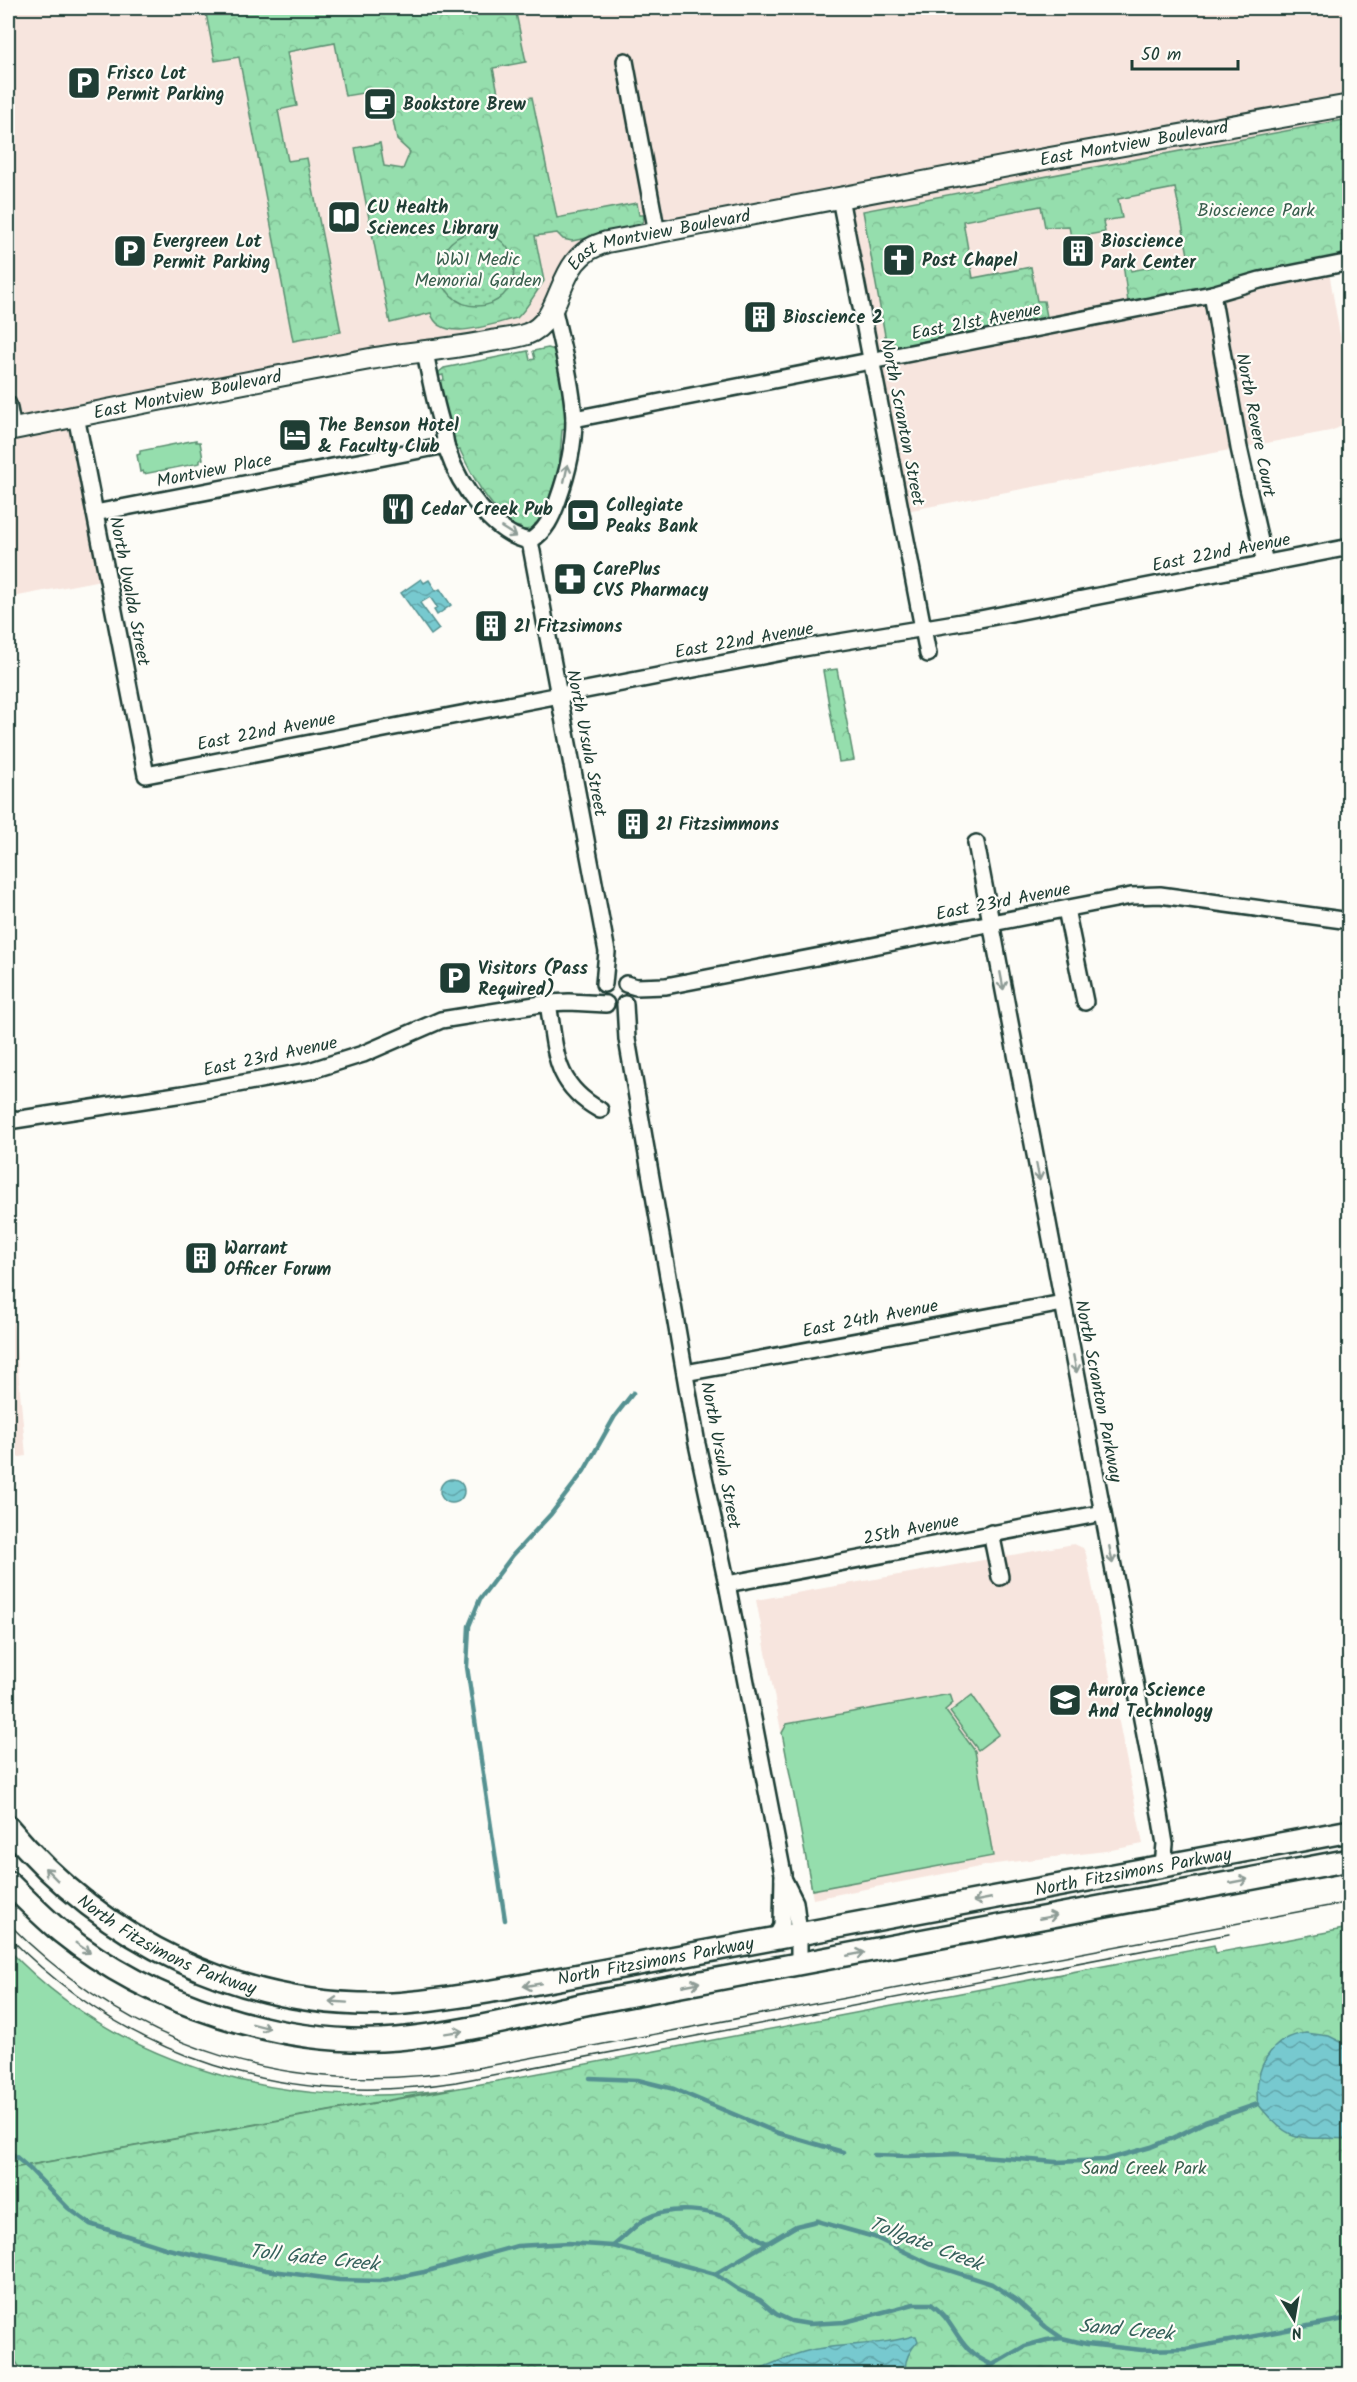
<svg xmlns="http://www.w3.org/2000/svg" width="1357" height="2382" viewBox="0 0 1357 2382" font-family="Kalam,sans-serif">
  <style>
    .built { fill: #f7e5de }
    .grass { fill: #95dead; stroke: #5a8e70; stroke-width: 1.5 }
    .forest { fill: url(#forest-crowns); stroke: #5a8e70; stroke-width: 1.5 }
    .garden { fill: url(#garden-dots); stroke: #5a8e70; stroke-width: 1.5 }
    .water { fill: url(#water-waves); stroke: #549191; stroke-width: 1.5 }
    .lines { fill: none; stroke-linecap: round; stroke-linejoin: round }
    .stream { stroke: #549191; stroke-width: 4.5 }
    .minor-casing { stroke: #1f3d34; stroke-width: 20 }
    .tertiary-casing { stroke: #1f3d34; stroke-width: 24 }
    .secondary-casing { stroke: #1f3d34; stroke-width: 26 }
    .minor { stroke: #fdfcf7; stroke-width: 15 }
    .tertiary { stroke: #fdfcf7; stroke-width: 20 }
    .secondary { stroke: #fdfcf7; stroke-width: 21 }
    .tram { stroke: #1f3d34; stroke-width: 1.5 }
    .oneway { stroke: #8e9c96 }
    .labels { text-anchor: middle; stroke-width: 4.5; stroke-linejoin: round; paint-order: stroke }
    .poi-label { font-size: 18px; font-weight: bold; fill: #1f3d34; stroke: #fdfcf7; text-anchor: start }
    .street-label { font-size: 18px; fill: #1f3d34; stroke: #fdfcf7 }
    .park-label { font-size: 18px; fill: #375d4c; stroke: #fdfcf7 }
    .water-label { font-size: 20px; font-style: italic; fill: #35605b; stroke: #fdfcf7 }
  </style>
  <defs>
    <pattern id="forest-crowns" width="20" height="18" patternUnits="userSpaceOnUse" patternTransform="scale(1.5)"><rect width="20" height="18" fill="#95dead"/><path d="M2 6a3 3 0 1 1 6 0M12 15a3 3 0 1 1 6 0" fill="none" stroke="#80bf95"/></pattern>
    <pattern id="garden-dots" width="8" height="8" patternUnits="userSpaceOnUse" patternTransform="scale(1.5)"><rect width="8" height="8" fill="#95dead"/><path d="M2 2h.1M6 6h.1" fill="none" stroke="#80bf95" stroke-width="1.8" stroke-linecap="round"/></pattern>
    <pattern id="water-waves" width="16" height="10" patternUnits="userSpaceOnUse" patternTransform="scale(1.5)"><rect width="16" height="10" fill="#77c9cf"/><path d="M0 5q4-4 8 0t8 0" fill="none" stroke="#61a4a9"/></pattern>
  </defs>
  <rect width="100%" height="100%" fill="#fdfcf7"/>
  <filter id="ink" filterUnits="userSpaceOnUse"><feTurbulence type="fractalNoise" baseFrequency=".0167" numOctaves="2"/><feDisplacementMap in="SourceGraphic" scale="12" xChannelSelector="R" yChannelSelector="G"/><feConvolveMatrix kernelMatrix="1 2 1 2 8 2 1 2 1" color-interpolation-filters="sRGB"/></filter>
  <g filter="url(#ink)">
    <g class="built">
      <path d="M8 8H1349V262L1328 266 1349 387V416L1338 428 1330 431 901 512 841 198 594 246 540 325 86 414 102 518 116 577 8 598Z"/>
      <path d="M8 1262 26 1456 8 1459Z"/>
      <path d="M1074 1544 1083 1548 1086 1554 1143 1844 1106 1851 995 1864 813 1899 756 1600Z"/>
    </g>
    <g class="grass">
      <path d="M196 440V442H200L203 459 200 460V463L144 474 143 471 140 472 137 455 140 454V451Z"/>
      <path d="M950 1694 953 1703 945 1710 975 1751 993 1856 812 1890 782 1733 787 1724Z"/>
      <path d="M972 1695 999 1734 978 1750 950 1712Z"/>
      <path d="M8 1949C121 2069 295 2114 455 2088L8 2169Z"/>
    </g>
    <g class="forest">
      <path d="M205 8H543L516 13 526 62 493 68 500 103 532 97 557 218 637 203 639 215H644L643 221 637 228 572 241 563 239 557 233 535 236 544 281C535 293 528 308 517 318 494 323 440 345 431 313L390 323 355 148 380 143 384 166 403 169 410 152 397 140 387 89 345 96 335 43 287 52 297 106 278 110 288 161 307 158 341 332 293 341 239 57 215 61Z"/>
      <path d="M1349 119V264L1129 310 1123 263 1129 262 1131 271 1189 260 1175 188 1118 199 1122 218 1103 221 1105 232 1071 238 1069 226 1045 227 1041 206 963 221 973 278 1031 267 1037 301H1044L1049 327 889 358 863 211Z"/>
      <path d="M548 348 555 350 567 416V429L562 430 559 469 543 516 546 518 542 524 539 521 535 524 537 528 519 531 520 527 515 526 513 530 508 526 510 523C487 503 473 478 460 450L456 451 438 381 444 380 443 375 439 376V372L444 368 528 351 530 360 535 359 533 351Z"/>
      <path d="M837 669 854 760 839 762 823 671Z"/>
      <path d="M1349 1928V2374H24L8 2350V2169L481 2084 1214 1945 1216 1953Z"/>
    </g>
    <circle class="garden" cx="477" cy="269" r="37"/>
    <g class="water">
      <path d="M421 579 424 583 429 580 436 591 440 589 451 605 437 615 434 610 437 607 430 597 420 603 439 629 431 635 401 593Z"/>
      <circle cx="452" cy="1491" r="12"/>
      <path d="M1306 2033 1329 2036 1349 2046V2139C1301 2136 1292 2147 1258 2104 1253 2070 1270 2037 1306 2033Z"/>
      <path d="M913 2336H916L918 2341C910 2350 903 2362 906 2374H740C765 2370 786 2355 811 2350 844 2343 880 2346 913 2336Z"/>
    </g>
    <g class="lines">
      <g class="stream">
        <path d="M505 1920 467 1667 469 1626 480 1599 513 1555 551 1514 584 1471 615 1416 633 1393"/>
        <path d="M590 2078 638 2080 674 2089 778 2133 843 2152"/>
        <path d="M8 2150 29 2168 68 2208 90 2224 168 2249 266 2270 339 2280 379 2281 424 2272 517 2246 568 2243 613 2246 715 2274 739 2290 760 2300 776 2314 791 2321 809 2324 845 2322 914 2304H931C958 2323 955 2350 993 2365"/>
        <path d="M874 2155 910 2156 957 2154 1056 2162 1105 2160 1151 2147 1173 2138 1205 2122 1258 2104"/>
        <path d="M613 2246C624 2238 634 2226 645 2219 670 2205 712 2209 736 2222 748 2228 754 2238 767 2243"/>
        <path d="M715 2274 796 2226 817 2221 874 2237 930 2264 992 2284 1016 2300 1046 2327 1062 2338"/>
        <path d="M977 2374 1025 2346 1047 2340 1062 2338 1087 2344 1142 2350 1186 2349 1350 2318"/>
      </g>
      <defs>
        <g id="minor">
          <path d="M625 61 657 233"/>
          <path d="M840 198 928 654"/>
          <path d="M1212 294 1239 448 1265 563"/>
          <path d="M425 352C430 378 435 404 443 429 445 436 445 444 448 452 459 485 493 535 530 541 546 531 552 517 558 500 567 475 574 446 574 419 572 382 561 343 553 306"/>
          <path d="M8 404 13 429"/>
          <path d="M76 416 146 775 803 648 980 619 1350 547"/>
          <path d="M574 419 1212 294 1260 280 1350 262"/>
          <path d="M95 513 446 445"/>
          <path d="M530 541 607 952 604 984"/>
          <path d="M976 843 1160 1814 1165 1844 1163 1866"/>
          <path d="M1066 909 1085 1002"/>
          <path d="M626 984 636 987 666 986 1131 896 1160 895 1350 921"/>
          <path d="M548 1003C556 1051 553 1084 600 1110"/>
          <path d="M625 1004 627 1039 697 1444 727 1584 783 1874 782 1926 775 1939"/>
          <path d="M8 1121 183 1094 309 1071 363 1054 441 1020 548 1003 569 1002 606 1004"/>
          <path d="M685 1373 1063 1303"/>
          <path d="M991 1533 1000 1577"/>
          <path d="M727 1584 1103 1513"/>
          <path d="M783 1878 795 1902 799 1933V1964"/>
        </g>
        <g id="tertiary">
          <path id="s1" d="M8 430C128 406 249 381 370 359 410 352 451 349 491 341 502 339 516 338 527 334 568 318 552 256 607 242L1050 158 1350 105"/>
        </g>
        <g id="secondary">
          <path id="s2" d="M8 1827C105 1942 240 2009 392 2004 430 2002 468 1995 505 1989L1350 1831"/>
          <path d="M8 1882C25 1899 42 1916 61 1932 150 2004 283 2048 397 2039 462 2033 526 2016 590 2003L1350 1860"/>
        </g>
      </defs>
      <use href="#minor" class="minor-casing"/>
      <use href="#tertiary" class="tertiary-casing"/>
      <use href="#secondary" class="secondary-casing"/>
      <use href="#minor" class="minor"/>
      <use href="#tertiary" class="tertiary"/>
      <use href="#secondary" class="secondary"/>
      <g class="tram">
        <path d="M8 1923C135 2052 294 2099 472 2069L1350 1902"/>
        <path d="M8 1936C128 2059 287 2109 456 2082L1229 1934"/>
      </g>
    </g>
    <defs><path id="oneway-shaft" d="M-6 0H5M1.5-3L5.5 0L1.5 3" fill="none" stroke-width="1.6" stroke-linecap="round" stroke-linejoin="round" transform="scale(1.5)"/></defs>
    <g class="oneway">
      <use href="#oneway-shaft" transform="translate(566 473) rotate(-78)"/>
      <use href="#oneway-shaft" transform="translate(509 532) rotate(32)"/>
      <use href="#oneway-shaft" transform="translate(1002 981) rotate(79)"/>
      <use href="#oneway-shaft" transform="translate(1038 1172) rotate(79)"/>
      <use href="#oneway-shaft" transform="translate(1075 1364) rotate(79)"/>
      <use href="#oneway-shaft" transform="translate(1111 1555) rotate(79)"/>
      <use href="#oneway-shaft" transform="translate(51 1874) rotate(-135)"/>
      <use href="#oneway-shaft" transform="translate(1239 1881) rotate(-11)"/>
      <use href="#oneway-shaft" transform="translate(982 1900) rotate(169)"/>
      <use href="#oneway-shaft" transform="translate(1048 1917) rotate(-11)"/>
      <use href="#oneway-shaft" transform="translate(83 1948) rotate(35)"/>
      <use href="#oneway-shaft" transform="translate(856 1954) rotate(-11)"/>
      <use href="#oneway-shaft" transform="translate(691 1984) rotate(-11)"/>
      <use href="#oneway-shaft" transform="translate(532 1985) rotate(170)"/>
      <use href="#oneway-shaft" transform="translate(338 2002) rotate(-176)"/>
      <use href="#oneway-shaft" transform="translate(261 2026) rotate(14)"/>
      <use href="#oneway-shaft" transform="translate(454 2032) rotate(-9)"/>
    </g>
  </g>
  <defs>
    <symbol id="parking-square" viewBox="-11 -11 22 22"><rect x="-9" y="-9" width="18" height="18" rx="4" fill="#1f3d34" stroke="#fdfcf7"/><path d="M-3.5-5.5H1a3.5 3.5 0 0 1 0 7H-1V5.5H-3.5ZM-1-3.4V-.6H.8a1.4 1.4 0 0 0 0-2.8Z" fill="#fff"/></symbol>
    <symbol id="cafe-square" viewBox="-11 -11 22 22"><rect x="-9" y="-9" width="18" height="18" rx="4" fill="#1f3d34" stroke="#fdfcf7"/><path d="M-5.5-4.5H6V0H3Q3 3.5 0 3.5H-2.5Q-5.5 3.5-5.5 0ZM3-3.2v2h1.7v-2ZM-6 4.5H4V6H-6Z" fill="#fff"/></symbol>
    <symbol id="library-square" viewBox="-11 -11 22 22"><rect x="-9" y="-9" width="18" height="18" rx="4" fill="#1f3d34" stroke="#fdfcf7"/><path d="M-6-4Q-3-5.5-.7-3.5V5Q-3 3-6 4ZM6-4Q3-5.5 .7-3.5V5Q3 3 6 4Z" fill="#fff"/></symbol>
    <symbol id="building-square" viewBox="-11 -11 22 22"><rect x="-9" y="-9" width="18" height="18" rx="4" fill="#1f3d34" stroke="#fdfcf7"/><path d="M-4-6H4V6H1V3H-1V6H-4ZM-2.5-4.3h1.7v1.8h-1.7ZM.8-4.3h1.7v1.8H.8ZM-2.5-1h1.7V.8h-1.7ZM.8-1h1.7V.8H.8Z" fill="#fff"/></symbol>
    <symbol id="church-square" viewBox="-11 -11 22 22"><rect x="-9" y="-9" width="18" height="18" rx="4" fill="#1f3d34" stroke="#fdfcf7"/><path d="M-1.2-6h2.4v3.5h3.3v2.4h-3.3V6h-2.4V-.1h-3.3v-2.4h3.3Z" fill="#fff"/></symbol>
    <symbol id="hotel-square" viewBox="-11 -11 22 22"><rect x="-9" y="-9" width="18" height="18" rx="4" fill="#1f3d34" stroke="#fdfcf7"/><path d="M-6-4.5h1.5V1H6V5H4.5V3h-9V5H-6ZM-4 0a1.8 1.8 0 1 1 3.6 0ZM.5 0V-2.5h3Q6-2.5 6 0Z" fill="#fff"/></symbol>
    <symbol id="restaurant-square" viewBox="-11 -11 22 22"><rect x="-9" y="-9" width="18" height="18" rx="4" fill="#1f3d34" stroke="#fdfcf7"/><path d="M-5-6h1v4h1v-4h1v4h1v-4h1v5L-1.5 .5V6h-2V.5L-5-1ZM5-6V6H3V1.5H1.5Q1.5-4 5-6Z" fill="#fff"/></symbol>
    <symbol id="bank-square" viewBox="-11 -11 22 22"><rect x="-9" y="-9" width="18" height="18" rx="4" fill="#1f3d34" stroke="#fdfcf7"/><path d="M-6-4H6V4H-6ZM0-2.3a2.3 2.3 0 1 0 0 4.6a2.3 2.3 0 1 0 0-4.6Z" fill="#fff"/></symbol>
    <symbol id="pharmacy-square" viewBox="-11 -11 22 22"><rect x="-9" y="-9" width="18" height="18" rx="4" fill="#1f3d34" stroke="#fdfcf7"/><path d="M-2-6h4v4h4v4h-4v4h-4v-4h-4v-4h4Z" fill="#fff"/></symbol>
    <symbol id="school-square" viewBox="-11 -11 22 22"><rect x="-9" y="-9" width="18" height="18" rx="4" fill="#1f3d34" stroke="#fdfcf7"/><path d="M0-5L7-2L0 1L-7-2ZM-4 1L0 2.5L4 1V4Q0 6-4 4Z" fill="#fff"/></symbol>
  </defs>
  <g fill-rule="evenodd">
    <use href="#parking-square" x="65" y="64" width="38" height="38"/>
    <use href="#cafe-square" x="361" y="85" width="38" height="38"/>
    <use href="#library-square" x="325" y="198" width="38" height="38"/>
    <use href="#parking-square" x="111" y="232" width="38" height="38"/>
    <use href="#building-square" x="1059" y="232" width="38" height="38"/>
    <use href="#church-square" x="880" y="241" width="38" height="38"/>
    <use href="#building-square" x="741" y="298" width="38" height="38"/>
    <use href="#hotel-square" x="276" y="416" width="38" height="38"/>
    <use href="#restaurant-square" x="379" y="490" width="38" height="38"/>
    <use href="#bank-square" x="564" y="496" width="38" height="38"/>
    <use href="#pharmacy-square" x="551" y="560" width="38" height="38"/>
    <use href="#building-square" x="472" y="607" width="38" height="38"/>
    <use href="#building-square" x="614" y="805" width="38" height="38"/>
    <use href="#parking-square" x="436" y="959" width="38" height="38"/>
    <use href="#building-square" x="182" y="1239" width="38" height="38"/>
    <use href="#school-square" x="1046" y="1681" width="38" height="38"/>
  </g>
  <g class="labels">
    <g class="poi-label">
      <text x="107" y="79">Frisco Lot<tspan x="107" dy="21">Permit Parking</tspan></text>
      <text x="403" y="110">Bookstore Brew</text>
      <text x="367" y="213">CU Health<tspan x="367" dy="21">Sciences Library</tspan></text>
      <text x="153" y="247">Evergreen Lot<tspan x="153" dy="21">Permit Parking</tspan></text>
      <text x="1101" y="247">Bioscience<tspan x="1101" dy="21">Park Center</tspan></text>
      <text x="922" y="266">Post Chapel</text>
      <text x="783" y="323">Bioscience 2</text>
      <text x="318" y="431">The Benson Hotel<tspan x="318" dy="21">&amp; Faculty Club</tspan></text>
      <text x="606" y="511">Collegiate<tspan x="606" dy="21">Peaks Bank</tspan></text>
      <text x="421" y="515">Cedar Creek Pub</text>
      <text x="593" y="575">CarePlus<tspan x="593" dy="21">CVS Pharmacy</tspan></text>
      <text x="514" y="632">21 Fitzsimons</text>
      <text x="656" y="830">21 Fitzsimmons</text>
      <text x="478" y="974">Visitors (Pass<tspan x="478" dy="21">Required)</tspan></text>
      <text x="224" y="1254">Warrant<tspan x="224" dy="21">Officer Forum</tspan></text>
      <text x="1088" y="1696">Aurora Science<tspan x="1088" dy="21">And Technology</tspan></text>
    </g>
    <g class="street-label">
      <text dy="6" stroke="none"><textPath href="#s1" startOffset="1191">East Montview Boulevard</textPath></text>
      <text dy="6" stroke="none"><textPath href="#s1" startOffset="705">East Montview Boulevard</textPath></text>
      <text transform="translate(976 321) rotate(-11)" y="6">East 21st Avenue</text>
      <text dy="6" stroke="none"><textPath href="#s1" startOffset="183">East Montview Boulevard</textPath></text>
      <text transform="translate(903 422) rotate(79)" y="6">North Scranton Street</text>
      <text transform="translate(1256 425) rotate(79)" y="6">North Revere Court</text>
      <text transform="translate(214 470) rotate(-11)" y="6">Montview Place</text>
      <text transform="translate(1221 552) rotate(-11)" y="6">East 22nd Avenue</text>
      <text transform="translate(130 591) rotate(79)" y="6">North Uvalda Street</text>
      <text transform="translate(744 640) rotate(-10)" y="6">East 22nd Avenue</text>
      <text transform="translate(266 731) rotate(-11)" y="6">East 22nd Avenue</text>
      <text transform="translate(587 743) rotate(79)" y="6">North Ursula Street</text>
      <text transform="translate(1003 901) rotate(-11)" y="6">East 23rd Avenue</text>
      <text transform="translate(270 1056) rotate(-12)" y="6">East 23rd Avenue</text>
      <text transform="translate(870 1318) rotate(-11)" y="6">East 24th Avenue</text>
      <text transform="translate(1099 1391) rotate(79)" y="6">North Scranton Parkway</text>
      <text transform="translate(721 1455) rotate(79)" y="6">North Ursula Street</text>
      <text transform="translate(911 1529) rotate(-11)" y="6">25th Avenue</text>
      <text dy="6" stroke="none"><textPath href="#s2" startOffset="1191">North Fitzsimons Parkway</textPath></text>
      <text dy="6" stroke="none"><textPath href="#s2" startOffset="201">North Fitzsimons Parkway</textPath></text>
      <text dy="6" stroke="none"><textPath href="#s2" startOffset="705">North Fitzsimons Parkway</textPath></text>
    </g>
    <g class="park-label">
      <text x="1256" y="216">Bioscience Park</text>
      <text x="478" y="265">WWI Medic<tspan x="478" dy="21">Memorial Garden</tspan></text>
      <text x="1144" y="2174">Sand Creek Park</text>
    </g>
    <g class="water-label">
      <text transform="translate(926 2243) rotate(21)" y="7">Tollgate Creek</text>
      <text transform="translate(314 2257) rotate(6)" y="7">Toll Gate Creek</text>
      <text transform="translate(1126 2329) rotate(5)" y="7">Sand Creek</text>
    </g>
  </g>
  <rect width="1357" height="2382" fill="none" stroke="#fdfcf7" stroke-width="30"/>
  <rect x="15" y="15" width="1327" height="2352" fill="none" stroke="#1f3d34" stroke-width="2" filter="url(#ink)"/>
  <g transform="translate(1294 2319) rotate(169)" stroke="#fdfcf7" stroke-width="4.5" paint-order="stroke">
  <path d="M0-4.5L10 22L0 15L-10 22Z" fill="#1f3d34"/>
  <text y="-9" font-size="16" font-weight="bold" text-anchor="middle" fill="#1f3d34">N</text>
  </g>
  <path d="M1132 60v9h106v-9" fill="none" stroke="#1f3d34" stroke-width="3"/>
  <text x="1141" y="60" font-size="18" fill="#1f3d34" stroke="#fdfcf7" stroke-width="4.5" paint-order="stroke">50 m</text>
</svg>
